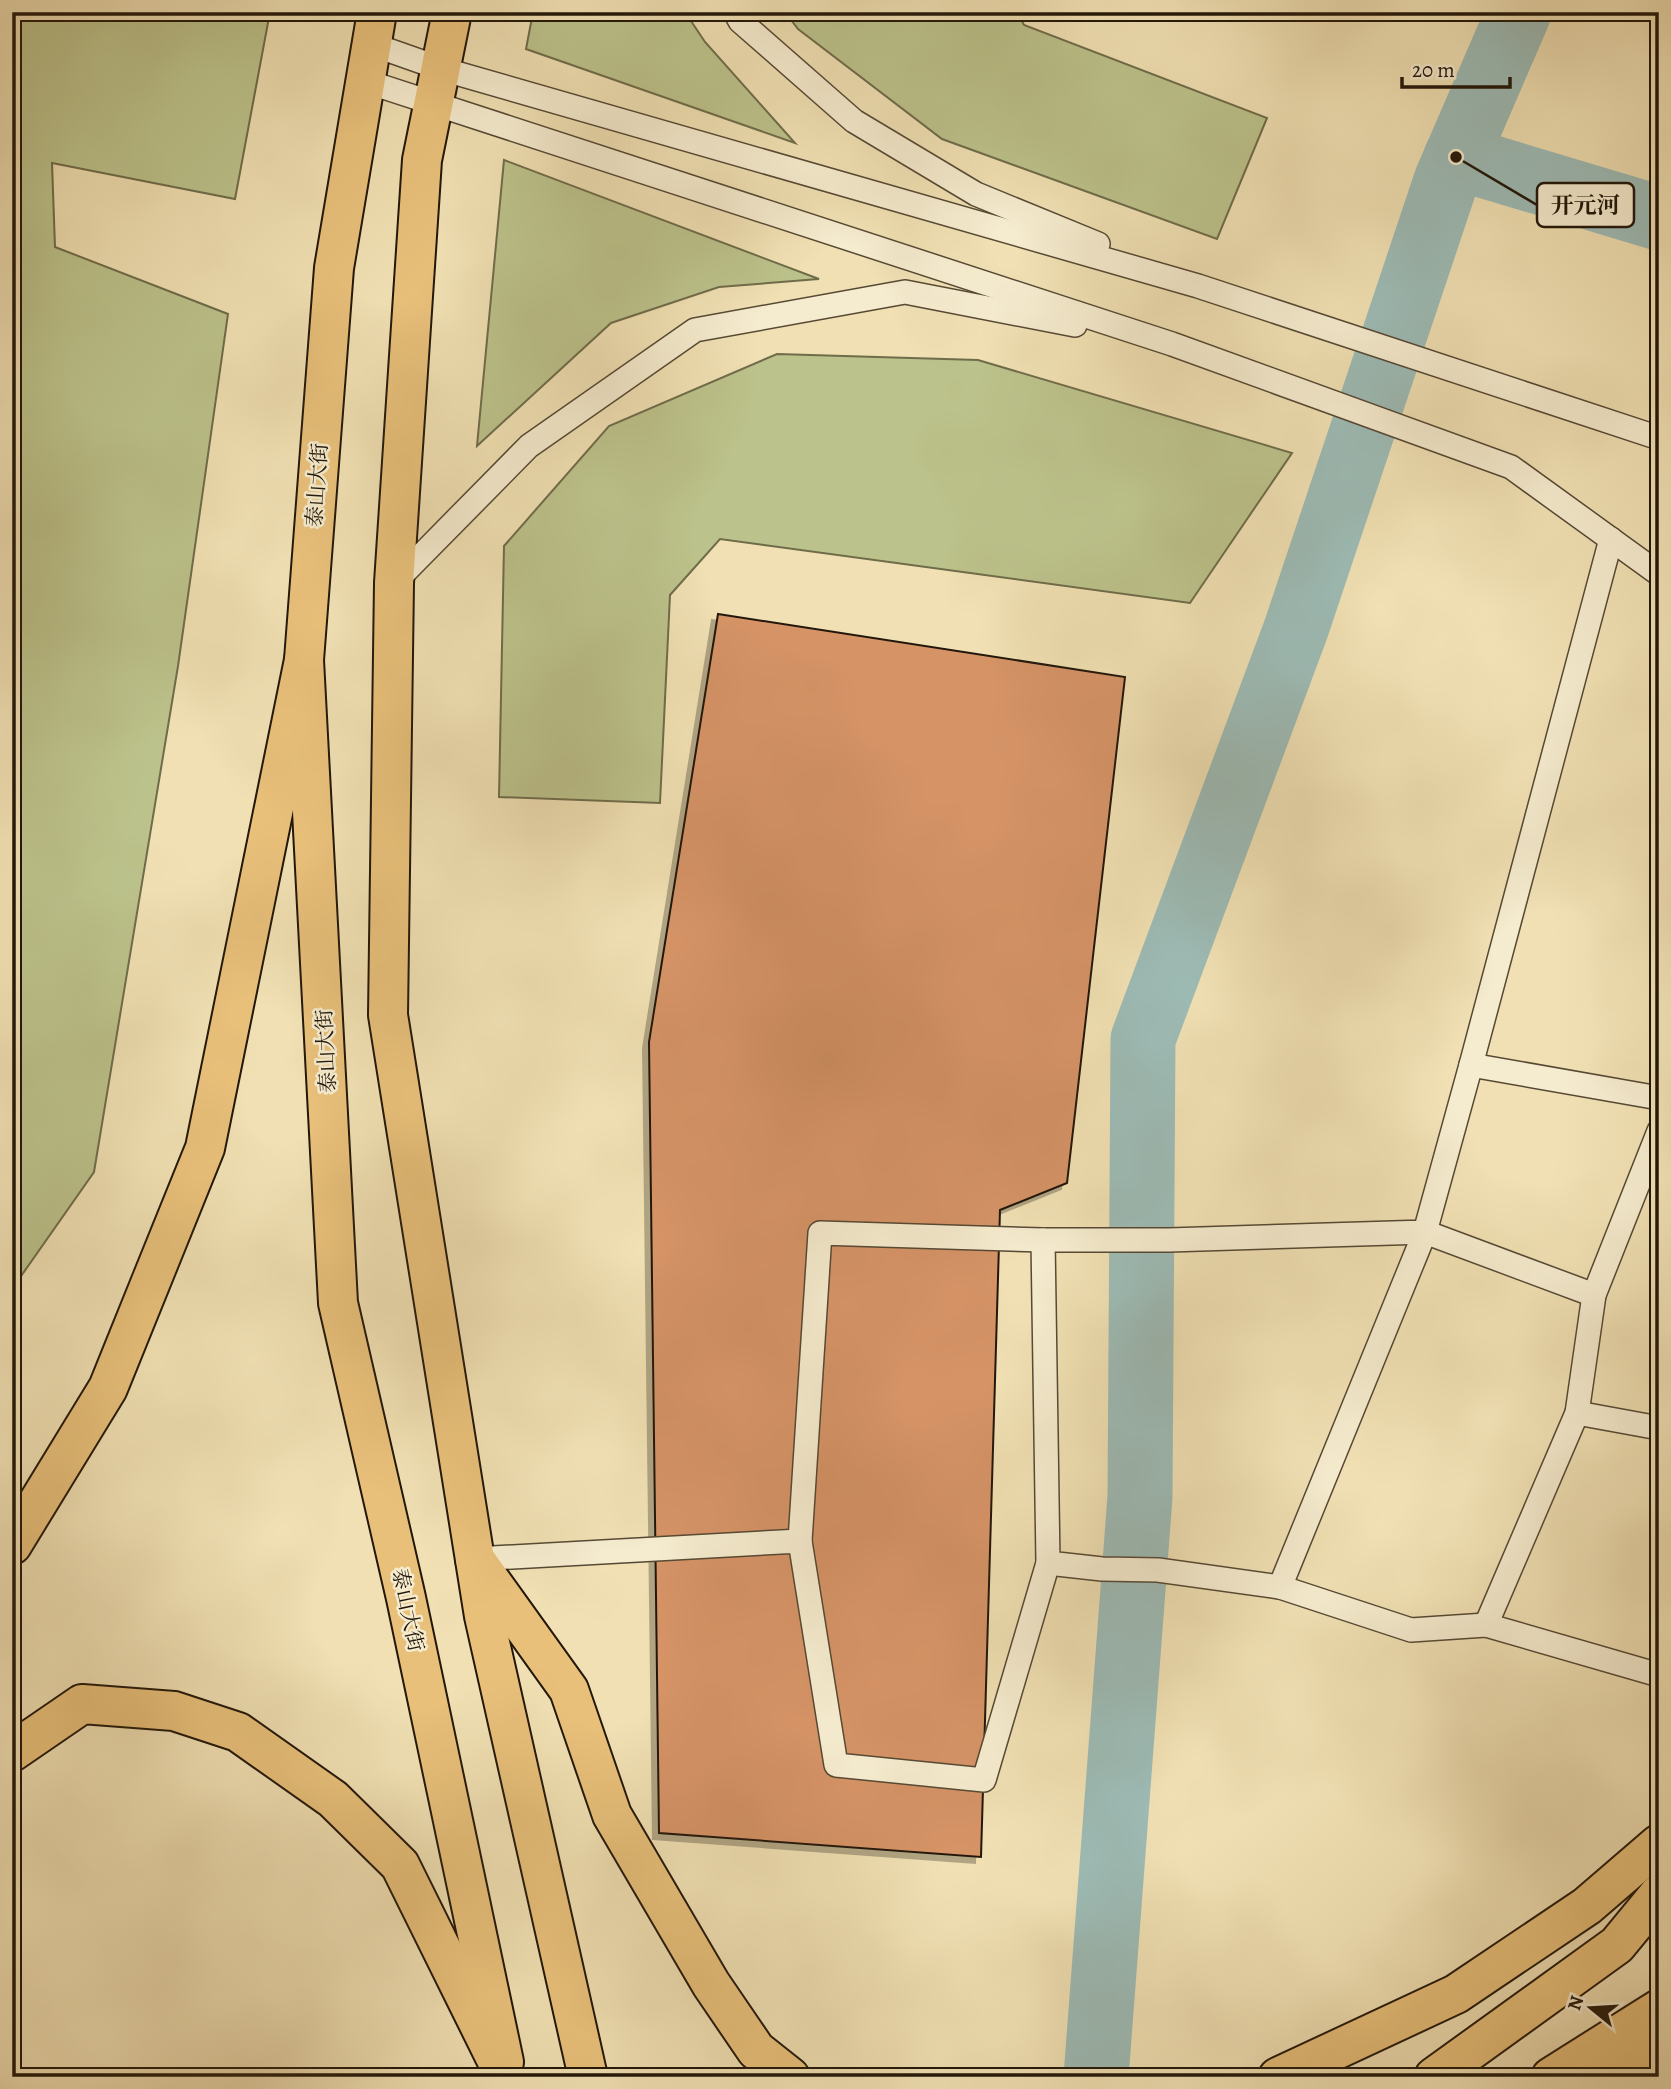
<svg xmlns="http://www.w3.org/2000/svg" width="1671" height="2089" viewBox="0 0 1671 2089" font-family="Alegreya,'Noto Serif SC',serif">
  <style>
    .green { fill: #bcc28b; stroke: #6f6c4a; stroke-width: 2 }
    .lines { fill: none; stroke-linecap: round; stroke-linejoin: round }
    .river { stroke: #9dbbb5; stroke-width: 65 }
    .building { fill: #d59366; stroke: #22170a; stroke-width: 2; filter: url(#shadow) }
    .service-casing { stroke: #564934; stroke-width: 26 }
    .primary-casing { stroke: #22170a; stroke-width: 42 }
    .motorway-casing { stroke: #22170a; stroke-width: 42 }
    .service { stroke: #f5ebce; stroke-width: 23 }
    .primary { stroke: #e8c07a; stroke-width: 38 }
    .motorway { stroke: #e8c07a; stroke-width: 38 }
    .labels { text-anchor: middle; stroke-width: 5; stroke-linejoin: round; paint-order: stroke }
    .street-label { font-size: 21px; fill: #22170a; stroke: #f5ebce }
    .leader { fill: none; stroke: #22170a; stroke-width: 2.5 }
    .callout-dot { fill: #22170a; stroke: #f5ebce; stroke-width: 2.5 }
    .callout { fill: #f5ebce; stroke: #22170a; stroke-width: 2.5 }
    .callout-label { font-size: 23px; text-anchor: middle; font-weight: bold; fill: #22170a }
  </style>
  <defs>
    <filter id="shadow"><feDropShadow dx="-6" dy="6" stdDeviation="0" flood-color="#0004"/></filter>
  </defs>
  <rect width="100%" height="100%" fill="#f0e0b3"/>
  <filter id="stains"><feTurbulence type="fractalNoise" baseFrequency=".00286" numOctaves="4"/><feColorMatrix values="0 0 0 0 .2 0 0 0 0 .09 0 0 0 0 .02 0 0 0 .5 -.17"/></filter>
  <radialGradient id="worn" r=".72"><stop offset=".6" stop-color="#630" stop-opacity="0"/><stop offset="1" stop-color="#630" stop-opacity=".3"/></radialGradient>
  <g class="green">
    <path d="M12 12H270L235 199 52 163 55 247 228 314 178 666 94 1172 12 1289Z"/>
    <path d="M533 12H685L705 42 795 143 526 49Z"/>
    <path d="M785 12H1017L1024 25 1267 118 1217 239 942 139 798 29Z"/>
    <path d="M504 160 819 279 719 287 611 323 477 446Z"/>
    <path d="M777 354 978 360 1292 453 1190 603 720 539 670 595 660 803 499 797 504 546 609 426Z"/>
  </g>
  <g class="lines">
    <g class="river">
      <path d="M1456 157 1659 218"/>
      <path d="M1096 2077 1140 1497 1143 1039 1296 629 1446 181 1519 12"/>
    </g>
  </g>
  <path class="building" d="M718 614 1125 677 1067 1183 1000 1210 981 1857 659 1833 649 1042Z"/>
  <g class="lines">
    <defs>
      <g id="service">
        <path d="M735 12 740 21 854 121 976 194 1098 244"/>
        <path d="M371 44 442 69 1198 286 1659 438"/>
        <path d="M365 81 1172 344 1511 467 1659 574"/>
        <path d="M1611 539 1471 1065 1425 1232 1169 1240H1043L1048 1563 1102 1569 1158 1570 1280 1587 1411 1630 1486 1625 1659 1675"/>
        <path d="M394 583 529 446 695 330 905 292 1075 325"/>
        <path d="M1471 1065 1659 1098"/>
        <path d="M1577 1413 1659 1428"/>
        <path d="M800 1541 820 1233 1043 1240"/>
        <path d="M475 1559 800 1541 836 1765 984 1780 1048 1563"/>
        <path d="M1280 1587 1425 1232 1594 1295"/>
        <path d="M1486 1625 1577 1413 1594 1295 1659 1131"/>
      </g>
      <g id="primary">
        <path d="M377 12 334 268 304 660 338 1303 406 1598 504 2062"/>
        <path d="M452 12 422 160 394 583 388 1015 484 1616 588 2077"/>
      </g>
      <g id="motorway">
        <path d="M12 1545 108 1388 205 1148 304 660"/>
        <path d="M475 1559 569 1690 612 1815 711 1984 756 2050 790 2077"/>
        <path d="M12 1752 82 1704 174 1711 238 1732 333 1799 400 1865 505 2077"/>
        <path d="M1278 2077 1456 1994 1587 1906 1659 1844"/>
        <path d="M1434 2077 1617 1945 1659 1894"/>
        <path d="M1551 2077 1659 2009"/>
        <path d="M1618 2077 1659 2044"/>
      </g>
    </defs>
    <use href="#service" class="service-casing"/>
    <use href="#primary" class="primary-casing"/>
    <use href="#motorway" class="motorway-casing"/>
    <use href="#service" class="service"/>
    <use href="#primary" class="primary"/>
    <use href="#motorway" class="motorway"/>
  </g>
  <g class="labels">
    <g class="street-label">
      <text transform="translate(317 485) rotate(-86)" y="7">泰山大街</text>
      <text transform="translate(326 1051) rotate(-93)" y="7">泰山大街</text>
      <text transform="translate(408 1610) rotate(78)" y="7">泰山大街</text>
    </g>
  </g>
  <path class="leader" d="M1456 157L1537 205"/>
  <circle class="callout-dot" cx="1456" cy="157" r="7"/>
  <rect class="callout" x="1537" y="183" width="97" height="44" rx="7"/>
  <g class="callout-label">
    <text x="1585" y="213">开元河</text>
  </g>
  <rect width="1671" height="2089" fill="none" stroke="#f0e0b3" stroke-width="42"/>
  <rect x="14" y="14" width="1643" height="2061" fill="none" stroke="#22170a" stroke-width="3.5"/>
  <rect x="21" y="21" width="1629" height="2047" fill="none" stroke="#22170a" stroke-width="2"/>
  <g transform="translate(1591 2008) rotate(288)" stroke="#f5ebce" stroke-width="5" paint-order="stroke">
  <path d="M0-5L12 26L0 18L-12 26Z" fill="#22170a"/>
  <text y="-10" font-size="19" font-weight="bold" text-anchor="middle" fill="#22170a">N</text>
  </g>
  <path d="M1402 77v10h108v-10" fill="none" stroke="#22170a" stroke-width="3.5"/>
  <text x="1412" y="77" font-size="21" fill="#22170a" stroke="#f5ebce" stroke-width="5" paint-order="stroke">20 m</text>
  <rect width="100%" height="100%" filter="url(#stains)"/>
  <rect width="100%" height="100%" fill="url(#worn)"/>
</svg>
